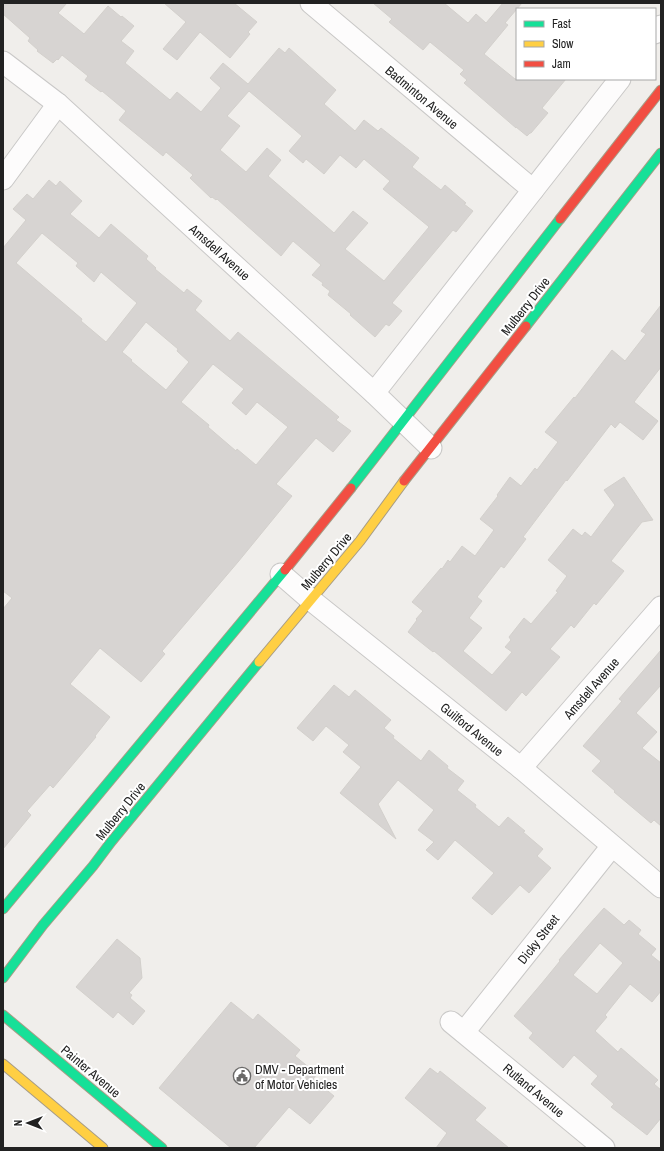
<svg xmlns="http://www.w3.org/2000/svg" width="664" height="1151" viewBox="0 0 664 1151" font-family="'Archivo Narrow',sans-serif">
  <style>
    .building { fill: #d7d4d2; stroke: #d3d0cc; fill-rule: evenodd }
    .lines { fill: none; stroke-linecap: round; stroke-linejoin: round }
    .street-casing { stroke: #c9c8c7; stroke-width: 23 }
    .fast-casing { stroke: #a79c86; stroke-width: 11 }
    .slow-casing { stroke: #a79c86; stroke-width: 11 }
    .jam-casing { stroke: #a79c86; stroke-width: 11 }
    .street { stroke: #fdfcfc; stroke-width: 21 }
    .fast { stroke: #16e098; stroke-width: 9 }
    .slow { stroke: #ffcf43; stroke-width: 9 }
    .jam { stroke: #f24e42; stroke-width: 9 }
    .labels { text-anchor: middle; stroke-width: 4; stroke-linejoin: round; paint-order: stroke }
    .street-label { font-size: 13px; fill: #222; stroke: #fff }
    .poi-label { font-size: 13px; fill: #222; stroke: #fff; text-anchor: start }
  </style>
  <rect width="100%" height="100%" fill="#f0eeeb"/>
  <g class="building">
    <path d="M3 3H67L58 13 84 34 108 6 121 17 122 16 134 26 121 41 134 51 125 63 170 100 177 92 201 112 221 88 210 78 223 63 248 84 279 48 285 53 289 48 336 90 324 104 355 131 364 120 378 131 381 128 419 158 412 167 441 190 445 185 466 203 464 204 473 211 456 232 453 230 392 303 402 311 389 326 386 324 375 337 350 315 351 314 328 295 330 291 322 285 323 283 312 275 321 265 293 241 281 256 217 199 216 200 212 197 211 198 190 178 193 175 166 152 163 156 119 120 126 111 102 91 101 92 85 80 88 76 62 55 58 60 57 59 53 63 37 51 38 50 28 41 30 38 3 14ZM249 91 302 136 289 151 303 163 306 159 324 174 340 155 356 168 364 159 390 181 383 189 428 226 429 227 384 281 345 249 368 223 353 211 334 233 268 176 281 160 267 148 246 172 220 150 240 126 227 116Z"/>
    <path d="M164 3H234L257 22 248 32 250 34 230 58 200 32 177 60 163 49 186 22Z"/>
    <path d="M373 3H444L468 23 476 14 486 23 503 3H522L505 23 508 25 484 54 515 79H566L542 108 548 113 531 133H530L527 136 516 127V128L464 83 467 80 460 74 464 70 430 42 423 50 389 22 392 19Z"/>
    <path d="M49 180 56 186 60 181 82 201 70 214 99 238 111 224 148 256 146 259 156 268 155 269 184 293 187 289 202 301 195 310 230 341 238 332 339 417 336 420 351 431 333 452 316 438 276 484 292 496 238 562 162 651 165 654 141 682 100 648 70 684 110 717 95 736 96 737 53 788 50 785 27 811 31 815 3 849V609L12 598 3 591V248L26 220 13 209 27 194 33 199ZM42 233 78 263 76 266 94 282 101 272 137 303 106 342 81 321 82 319 16 263ZM146 322 178 349 177 351 189 362 166 390 131 361 132 360 122 352ZM213 364 244 389 232 403 246 415 257 402 288 427 256 465 237 449 236 451 208 427 209 425 181 402Z"/>
    <path d="M661 305V367L634 402 658 421 643 440 620 422 615 428 611 424 567 481 566 480 523 537 526 539 504 568 501 566 477 597 482 601 469 618 482 628 463 651 492 675 512 652 505 647 511 640 509 637 524 618 531 624 558 592 556 591 567 576 548 560 573 529 582 536 585 532 591 537 615 505 604 490 624 477 653 520 642 522 611 561 624 571 596 605 594 603 574 628 571 625 550 649 560 657 526 696 522 692 506 711 434 651 433 652 408 632 417 620 416 619 423 611 412 602 441 568 442 569 448 560 450 562 462 546 475 556 494 530 480 519 498 496 497 495 510 477 521 486 535 468 537 470 558 442 545 432 574 397 575 398 612 350 625 361 646 334 641 331Z"/>
    <path d="M661 650V685L636 713 657 732 642 748 661 763V826L654 820 651 823 614 792 615 791 592 771 601 761 583 746 622 701 619 699Z"/>
    <path d="M334 685 349 697 355 690 391 720 384 728 394 736 393 738 421 761 429 750 448 766 447 768 464 781 457 790 476 805 475 807 499 827 508 817 525 831 523 832 543 849 537 856 551 868 529 893 520 885 492 915 472 898 494 873 455 840 438 860 426 850 434 842 418 830 434 810 398 780 378 804 396 839 340 793 361 767 343 752 349 745 326 726 313 741 297 728Z"/>
    <path d="M604 908 624 925 629 920 641 930 638 934 656 949 651 955 661 963V991L652 1002 630 984 605 1015 607 1017 595 1031 618 1052 621 1048 658 1080 654 1084 661 1090V1118L647 1135 611 1107 614 1104 591 1084 598 1076 574 1055 563 1068 529 1038 533 1033 514 1016 542 983 560 961 559 960 588 926ZM600 943 623 963 597 994 573 975Z"/>
    <path d="M117 939 140 958 142 978 129 993 132 995 130 998 145 1011 133 1025 118 1012 113 1018 76 987Z"/>
    <path d="M231 1002 253 1020 258 1014 300 1050 295 1056 317 1074 313 1079 334 1096 310 1124 289 1107 254 1148H231L159 1088Z"/>
    <path d="M430 1068 438 1074 440 1071 486 1108 475 1120 509 1148H436L447 1133 405 1098Z"/>
  </g>
  <g class="lines">
    <defs>
      <g id="street">
        <path d="M311 3 533 190"/>
        <path d="M655 33 661 26"/>
        <path d="M3 62 58 104 374 393 431 448"/>
        <path d="M3 179 58 104"/>
        <path d="M374 393 620 79"/>
        <path d="M281 574 311 600 521 768 661 887"/>
        <path d="M521 768 661 607"/>
        <path d="M451 1022 604 1148"/>
        <path d="M464 1032 612 846"/>
      </g>
      <g id="fast">
        <path d="M526 326 661 153"/>
        <path d="M351 488 560 219"/>
        <path d="M3 909 285 570"/>
        <path d="M3 978 43 925 93 866 111 842 259 662"/>
        <path d="M3 1015 162 1148"/>
      </g>
      <g id="slow">
        <path d="M259 662 360 541 404 481"/>
        <path d="M3 1064 103 1148"/>
      </g>
      <g id="jam">
        <path d="M560 219 661 90"/>
        <path d="M404 481 526 326"/>
        <path d="M285 570 351 488"/>
      </g>
    </defs>
    <use href="#street" class="street-casing"/>
    <use href="#fast" class="fast-casing"/>
    <use href="#slow" class="slow-casing"/>
    <use href="#jam" class="jam-casing"/>
    <use href="#street" class="street"/>
    <use href="#fast" class="fast"/>
    <use href="#slow" class="slow"/>
    <use href="#jam" class="jam"/>
  </g>
  <defs>
    <symbol id="civic-ring" viewBox="-11 -11 22 22"><circle r="9.5" fill="#fff" stroke="#6a6968" stroke-width="1.5"/><path d="M-.6-6.5H3V-4.5H.6V-3L4-1V1h2V6H-6V1h2V-1L-.6-3ZM-1.2 2.5V6h2.4V2.5Z" fill="#6a6968"/></symbol>
  </defs>
  <g fill-rule="evenodd">
    <use href="#civic-ring" x="232" y="1066" width="20" height="20"/>
  </g>
  <g class="labels">
    <g class="street-label">
      <text transform="translate(422 97) rotate(40)" y="5">Badminton Avenue</text>
      <text transform="translate(220 252) rotate(42)" y="5">Amsdell Avenue</text>
      <text transform="translate(525 306) rotate(-52)" y="5">Mulberry Drive</text>
      <text transform="translate(326 561) rotate(-50)" y="5">Mulberry Drive</text>
      <text transform="translate(591 688) rotate(-49)" y="5">Amsdell Avenue</text>
      <text transform="translate(472 729) rotate(39)" y="5">Guilford Avenue</text>
      <text transform="translate(120 811) rotate(-51)" y="5">Mulberry Drive</text>
      <text transform="translate(538 939) rotate(-52)" y="5">Dicky Street</text>
      <text transform="translate(91 1071) rotate(40)" y="5">Painter Avenue</text>
      <text transform="translate(534 1090) rotate(40)" y="5">Rutland Avenue</text>
    </g>
    <g class="poi-label">
      <text x="255" y="1074">DMV - Department<tspan x="255" dy="15">of Motor Vehicles</tspan></text>
    </g>
  </g>
  <rect width="664" height="1151" fill="none" stroke="#222222" stroke-width="8"/>
  <rect x="516" y="8" width="140" height="72" fill="#ffffff" stroke="#a7a7a7"/>
  <rect x="524" y="21" width="20" height="6" fill="#16e098" stroke="#a7a7a7"/>
  <text x="552" y="28" font-size="12" fill="#222222">Fast</text>
  <rect x="524" y="41" width="20" height="6" fill="#ffcf43" stroke="#a7a7a7"/>
  <text x="552" y="48" font-size="12" fill="#222222">Slow</text>
  <rect x="524" y="61" width="20" height="6" fill="#f24e42" stroke="#a7a7a7"/>
  <text x="552" y="68" font-size="12" fill="#222222">Jam</text>
  <g transform="translate(28 1123) rotate(270)" stroke="#ffffff" stroke-width="3" paint-order="stroke">
  <path d="M0-3L7 15L0 10L-7 15Z" fill="#222222"/>
  <text y="-6" font-size="11" font-weight="bold" text-anchor="middle" fill="#222222">N</text>
  </g>
</svg>
